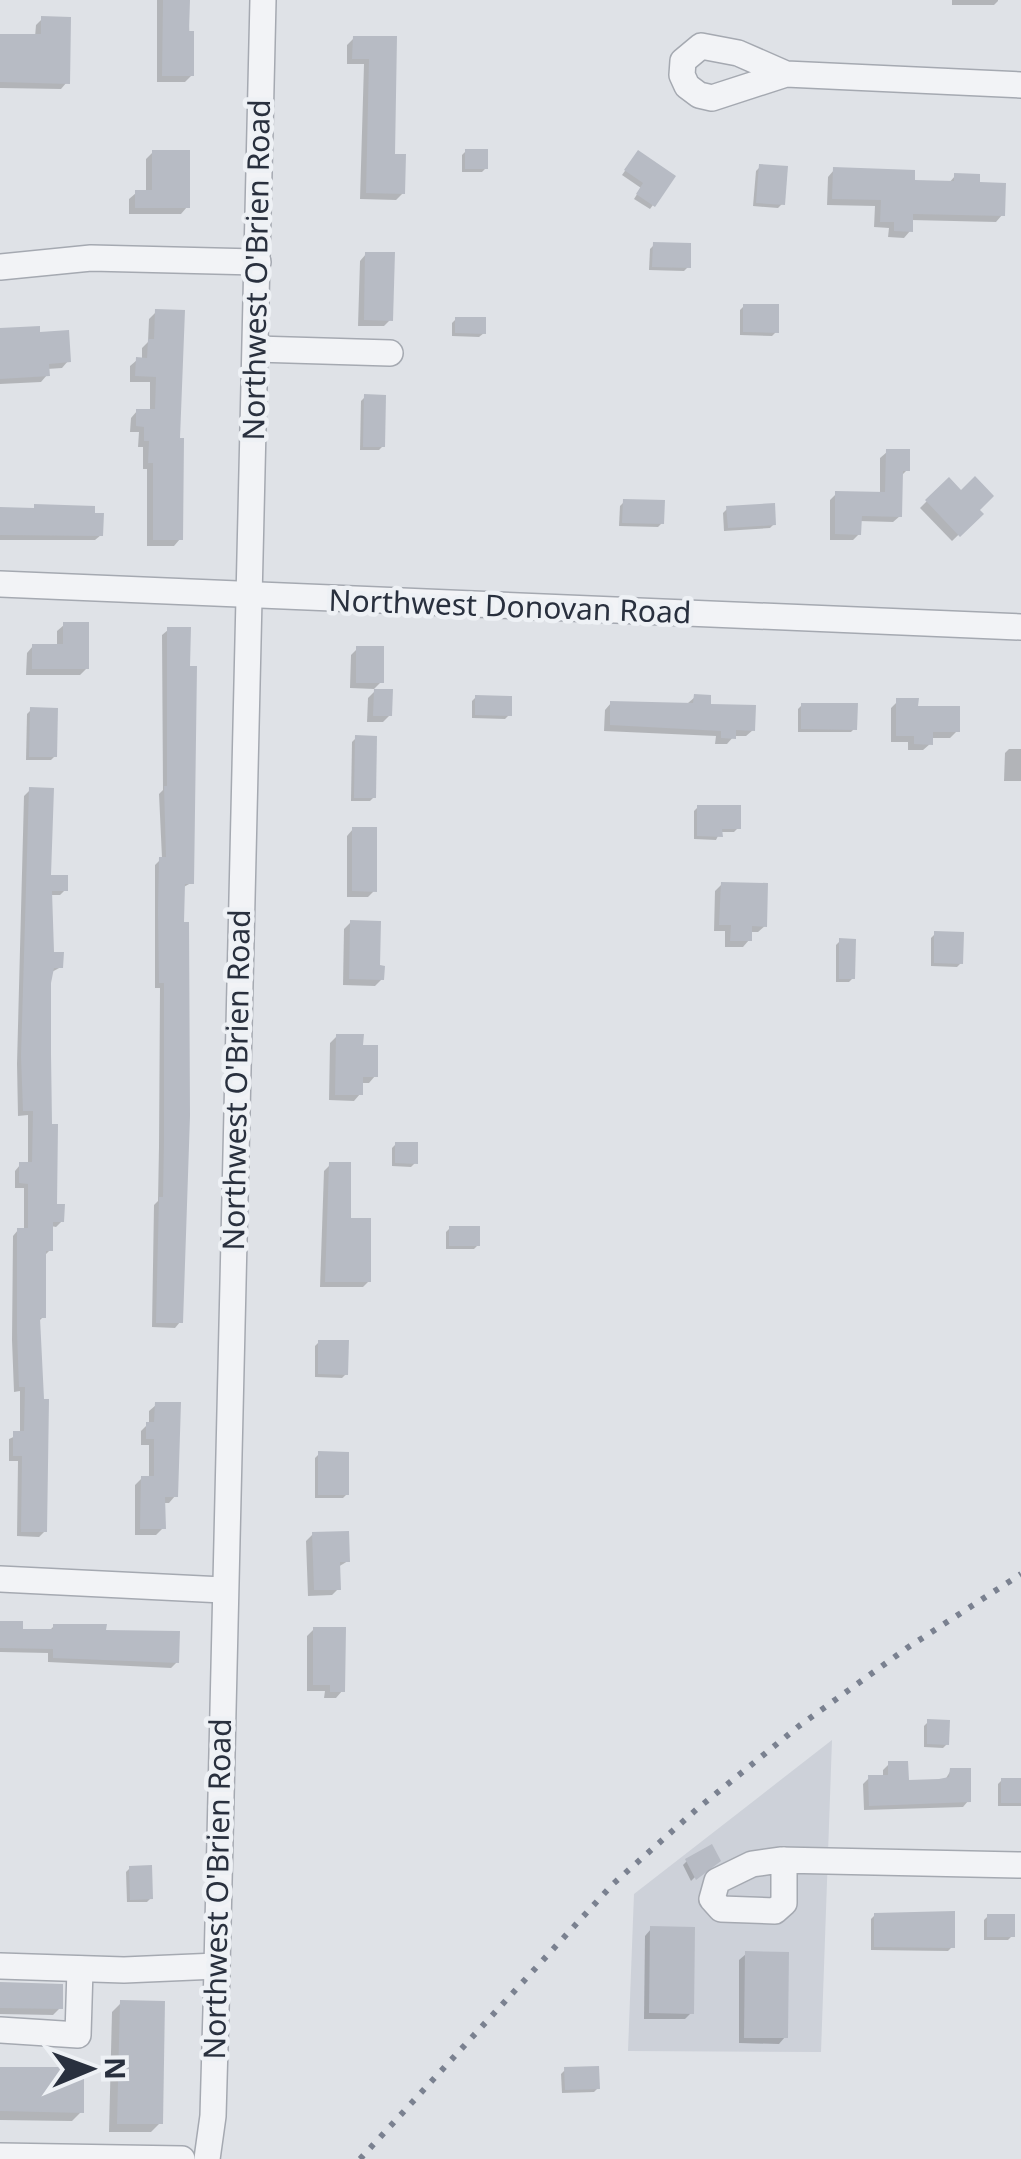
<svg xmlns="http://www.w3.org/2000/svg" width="1021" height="2159" viewBox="0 0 1021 2159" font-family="'Noto Sans',sans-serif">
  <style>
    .built { fill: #cdd1d9 }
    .shadow { fill: #0003 }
    .building { fill: #b7bbc4 }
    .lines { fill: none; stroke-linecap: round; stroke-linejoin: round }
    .minor-casing { stroke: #a5a9b1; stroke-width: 28 }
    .minor { stroke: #f2f3f6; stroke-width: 25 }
    .rail { stroke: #7a8190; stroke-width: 6; stroke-dasharray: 5 10; stroke-linecap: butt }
    .labels { text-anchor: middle; stroke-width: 9; stroke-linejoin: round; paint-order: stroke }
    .street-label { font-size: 30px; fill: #29303e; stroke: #eef1f5 }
  </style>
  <rect width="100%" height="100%" fill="#dfe2e7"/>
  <path class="built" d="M832 1740 821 2052 628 2051 634 1894Z"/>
  <g class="shadow">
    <path d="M157 0H188L191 76 185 82H157Z"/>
    <path d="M952 0H998V1L994 5H952Z"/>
    <path d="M42 19 67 82 61 89 0 88V36L35 37 36 25Z"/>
    <path d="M354 38 395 39 392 157 403 193 396 200 360 199 364 64H347V45Z"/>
    <path d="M466 151 486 168 482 172H462V155Z"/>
    <path d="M153 152 187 207 181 214H129V199L136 193H146V159Z"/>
    <path d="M635 157 653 205 650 209 634 199 641 188 622 175Z"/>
    <path d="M760 167 782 204 778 208 753 206 756 171Z"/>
    <path d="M834 170 912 183 948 184 955 176 1002 215 996 222 911 220 910 231 904 238 888 237 889 228 874 227 875 206 827 205 828 177Z"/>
    <path d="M654 245 688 267 684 271 649 270 650 249Z"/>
    <path d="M366 254 390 320 384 326H358L360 261Z"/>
    <path d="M744 306 776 332 772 336 740 335V310Z"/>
    <path d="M156 312 180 539 174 546H147V469H143V447H138L139 432H130L131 418 137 411H150V382H130V366L137 360H142V348L148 342 149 319Z"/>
    <path d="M456 319 484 333 479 337 452 336V323Z"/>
    <path d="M0 331 38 335 68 361 62 368 47 369V375L41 382 0 384Z"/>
    <path d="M365 397 383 446 379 450H360L361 401Z"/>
    <path d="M887 452 907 470 900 477V516L893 522 859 521V534L853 540H830V500L836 494H880V458Z"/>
    <path d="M948 480 980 514 952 541 920 508Z"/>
    <path d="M624 502 662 523 658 527 619 526 620 506Z"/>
    <path d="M0 509 101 535 95 540H0Z"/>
    <path d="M727 509 774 524 770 528 724 531 723 513Z"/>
    <path d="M64 625 87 668 80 675H26L27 653 33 646H57V631Z"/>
    <path d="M168 630 191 883 182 888 180 1322 175 1328 152 1327 154 1205 158 1201 159 1147 160 988H155V865L162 858 159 794 163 790 162 635Z"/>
    <path d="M357 649 381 682 374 689 350 688 351 655Z"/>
    <path d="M375 691 390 715 383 722H367L368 698Z"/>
    <path d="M476 697 509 715 505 719 472 718V701Z"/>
    <path d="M695 697 753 730 746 736H734L727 744H715L716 736 604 731 605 710 611 703H688Z"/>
    <path d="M898 701 916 708 957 731 950 738H930V744L923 750H908V742H891V708Z"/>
    <path d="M802 705 855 728 851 732H798V709Z"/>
    <path d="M31 710 55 756 51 760H26L27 714Z"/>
    <path d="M356 738 374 797 370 801H351L352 742Z"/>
    <path d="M1009 749H1021V781H1004L1005 753Z"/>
    <path d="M30 790 48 877 65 890 60 895H49L52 954 61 967 50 973 48 1054 55 1207 62 1221 56 1227 51 1226 50 1250 43 1257V1317L38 1322 45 1531 39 1537 17 1536 18 1461H9V1439L20 1434V1391L14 1392 12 1340 13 1236 18 1230H24V1188H15V1171L20 1165H28V1115L18 1116 17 1064 24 796Z"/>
    <path d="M698 807 738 828 734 832H720L716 840 694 839V811Z"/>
    <path d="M353 829 375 890 368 897H347V836Z"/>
    <path d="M722 884 765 926 758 932H749V940L743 947H725V931H714L715 891Z"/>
    <path d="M351 922 382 979 375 986 343 985 344 929Z"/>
    <path d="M935 934 961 963 957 967 931 966V938Z"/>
    <path d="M840 941 853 978 849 982H836V945Z"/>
    <path d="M337 1036 361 1047 375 1076 369 1083H360V1094L354 1101 329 1100 330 1043Z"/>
    <path d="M396 1144 415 1163 411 1167 392 1166V1148Z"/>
    <path d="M330 1165 369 1281 363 1287H320L324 1171Z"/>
    <path d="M450 1228 478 1245 474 1249H446V1232Z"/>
    <path d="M319 1342 346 1374 342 1378 315 1377V1346Z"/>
    <path d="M156 1405 175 1496 169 1503H163V1528L156 1535H135V1485L142 1478H149V1445H141V1431L149 1423V1411Z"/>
    <path d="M319 1454 347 1494 343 1498H315V1458Z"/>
    <path d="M313 1534 348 1561 338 1567V1589L332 1595 308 1596 306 1541Z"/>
    <path d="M0 1623 20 1631H49L54 1626 104 1633 177 1662 171 1668 48 1662V1653L0 1652Z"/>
    <path d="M314 1629 342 1691 336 1698H324L325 1691H307V1636Z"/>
    <path d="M928 1722 947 1744 943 1748 924 1747V1726Z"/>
    <path d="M889 1764 906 1783 945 1780 951 1770 968 1801 963 1807 864 1810 863 1784 869 1778H883V1770Z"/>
    <path d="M1002 1780 1021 1781V1806H998V1784Z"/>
    <path d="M687 1861 699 1873 691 1881 683 1865Z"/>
    <path d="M130 1868 151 1898 147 1902H127L126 1872Z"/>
    <path d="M875 1915 952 1947 948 1951 871 1950V1919Z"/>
    <path d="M988 1916 1012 1936 1008 1940H984V1920Z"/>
    <path d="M651 1929 691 2013 685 2019H644L645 1936Z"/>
    <path d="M746 1954 785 2037 779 2044 739 2043V1960Z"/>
    <path d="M0 1985 60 2008 53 2015 0 2014Z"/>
    <path d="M121 2003 160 2123 151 2132H109L112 2012Z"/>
    <path d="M0 2068 81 2112 72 2121 0 2120Z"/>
    <path d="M565 2070 598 2088 594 2092 562 2093 561 2074Z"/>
  </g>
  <g class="building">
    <path d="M163 0H190L189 31H194V76H162Z"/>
    <path d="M41 16 71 17 70 84 0 82V34H41Z"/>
    <path d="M353 36H397L395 154H406L405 194 366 193 369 59H352Z"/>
    <rect x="465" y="149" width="23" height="20"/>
    <path d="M152 150H190V208H135V190H152Z"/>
    <path d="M638 150 676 176 655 207 636 194 643 183 624 170Z"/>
    <path d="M759 164 788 166 785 205 756 203Z"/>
    <path d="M833 167 915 170V180L954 181V173L980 174V182L1006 183 1005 216 913 214V232L894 231V222H880L881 200 832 199Z"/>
    <path d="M653 242 691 243V268L652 267Z"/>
    <path d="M365 252H395L393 321 364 320Z"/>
    <path d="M743 304H779V333L743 332Z"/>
    <path d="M155 309 185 310 180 438H184L183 540H153V463H148L149 441H144V427L136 426V409H155L156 377 135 376 136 357 147 358 148 339H154Z"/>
    <path d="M455 317H486V334L455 333Z"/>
    <path d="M40 326V332L69 330 71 362 49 364 50 376 0 379V328Z"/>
    <path d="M364 394 386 395 385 447H363Z"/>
    <path d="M886 449H910V471H903L902 517 862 516 861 535 835 534V491L885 492Z"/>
    <path d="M975 476 994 496 980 510 984 514 960 537 925 500 949 477 961 490Z"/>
    <path d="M623 499 665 500 664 524 622 523Z"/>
    <path d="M775 503 776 525 728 528 726 506Z"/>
    <path d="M34 504 95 506V513H104L103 536 0 535V507L34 508Z"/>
    <path d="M63 622H89V669H32V644H63Z"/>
    <path d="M167 627H191L190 666H197L194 884H185L184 922H189L190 1116 183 1323H156L159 1197H163L164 1140V983H159L158 910 159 857H166L164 786H167Z"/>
    <rect x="356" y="646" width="28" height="37"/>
    <path d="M374 689H393L392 716H373Z"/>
    <path d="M694 694 711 695V704L756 705 755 731 736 730V739L721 738V731L610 725V701L693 703Z"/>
    <path d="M475 695 512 696V716L475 715Z"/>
    <path d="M896 698H919L918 706H960V732H933V745L914 744V736H896Z"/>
    <path d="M801 703H858L857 730 801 729Z"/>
    <path d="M30 707 58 708 57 757H29Z"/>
    <path d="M355 735 377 736 376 798H354Z"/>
    <path d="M29 787 54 788 51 875H68V891H52L54 952H64L63 968H54L51 983V1054L52 1124H58L57 1204H65L64 1222H53V1251H46V1318H40L44 1399H49L47 1532H21L22 1456H13V1431H24L25 1387H19L17 1333V1228H28V1184L19 1183V1162H32L33 1111H23L21 1056Z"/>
    <path d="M697 805H741V829H722L723 837 697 836Z"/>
    <path d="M352 827H377V892L352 891Z"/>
    <path d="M721 882 768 883 767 927 752 926V941H730L731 925H719Z"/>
    <path d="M350 920 381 921 380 965 385 966 384 980 349 979Z"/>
    <path d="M934 931 964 932 963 964 934 963Z"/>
    <path d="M839 938 856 939 855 979H839Z"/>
    <path d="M336 1034H364L363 1045H378V1077H363V1095H335Z"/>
    <path d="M395 1142H418V1164L395 1163Z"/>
    <path d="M329 1162H351V1218H371V1282H325Z"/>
    <rect x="449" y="1226" width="31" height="20"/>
    <path d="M318 1340H349L348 1375 318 1374Z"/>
    <path d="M155 1402H181L178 1497H165L166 1529H140L141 1476H154V1439H146V1422H154Z"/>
    <path d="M318 1451 349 1452V1495H318Z"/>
    <path d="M349 1531 350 1562H340L341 1590H314L312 1532Z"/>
    <path d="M0 1621H23V1629H53V1624H107L106 1630 180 1631 179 1663 53 1658V1649L0 1648Z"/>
    <path d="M313 1627H346L345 1692H330V1685H313Z"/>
    <path d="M927 1719 950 1720 949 1745 927 1744Z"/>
    <path d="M888 1761H908L909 1780 939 1779 949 1777 950 1768H971V1802L869 1806 868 1775H888Z"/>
    <rect x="1001" y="1778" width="20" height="25"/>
    <path d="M712 1844 721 1861 696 1880 685 1859Z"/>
    <path d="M152 1865 153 1899 130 1900 129 1866Z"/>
    <path d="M955 1911V1948L874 1947V1913Z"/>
    <rect x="987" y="1914" width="28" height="23"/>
    <path d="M650 1926 695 1927 694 2014 649 2013Z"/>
    <path d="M745 1951 789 1952 788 2038H744Z"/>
    <path d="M0 1982 63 1984V2009L0 2008Z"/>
    <path d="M120 2000 165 2001 163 2124H117Z"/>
    <path d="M599 2066 600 2089 565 2090 564 2067Z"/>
    <path d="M0 2067H84V2113L0 2111Z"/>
  </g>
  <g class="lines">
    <defs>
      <g id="minor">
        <path d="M786 74 738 53 701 46 683 61 682 75 687 86 699 95 712 98 786 74 1021 85"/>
        <path d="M0 267 91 258 258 262"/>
        <path d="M256 349 390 353"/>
        <path d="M0 584 1021 627"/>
        <path d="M0 1579 223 1590"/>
        <path d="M784 1860V1903L775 1911 721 1909 712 1899 717 1881 752 1864 780 1860 1021 1865"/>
        <path d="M0 1966 124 1970 217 1966"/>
        <path d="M0 2030 78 2035 80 1969"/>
        <path d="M0 2156 182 2159"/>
        <path d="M207 2159 213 2116 216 2010 263 0"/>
      </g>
    </defs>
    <use href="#minor" class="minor-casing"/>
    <use href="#minor" class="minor"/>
    <path class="rail" d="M360 2159 613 1884 697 1809 799 1726 907 1648 1021 1574"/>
  </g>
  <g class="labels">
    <g class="street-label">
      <text transform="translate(257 270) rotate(-89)" y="10">Northwest O'Brien Road</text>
      <text transform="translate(510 607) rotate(2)" y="10">Northwest Donovan Road</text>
      <text transform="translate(237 1080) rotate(-89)" y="10">Northwest O'Brien Road</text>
      <text transform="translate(218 1889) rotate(-89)" y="10">Northwest O'Brien Road</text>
    </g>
  </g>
  <g transform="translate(90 2069) rotate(89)" stroke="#eef1f5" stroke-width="8" paint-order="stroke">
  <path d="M0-8L18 38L0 25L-18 38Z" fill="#29303e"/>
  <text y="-15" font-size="28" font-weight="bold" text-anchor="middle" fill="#29303e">N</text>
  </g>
</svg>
